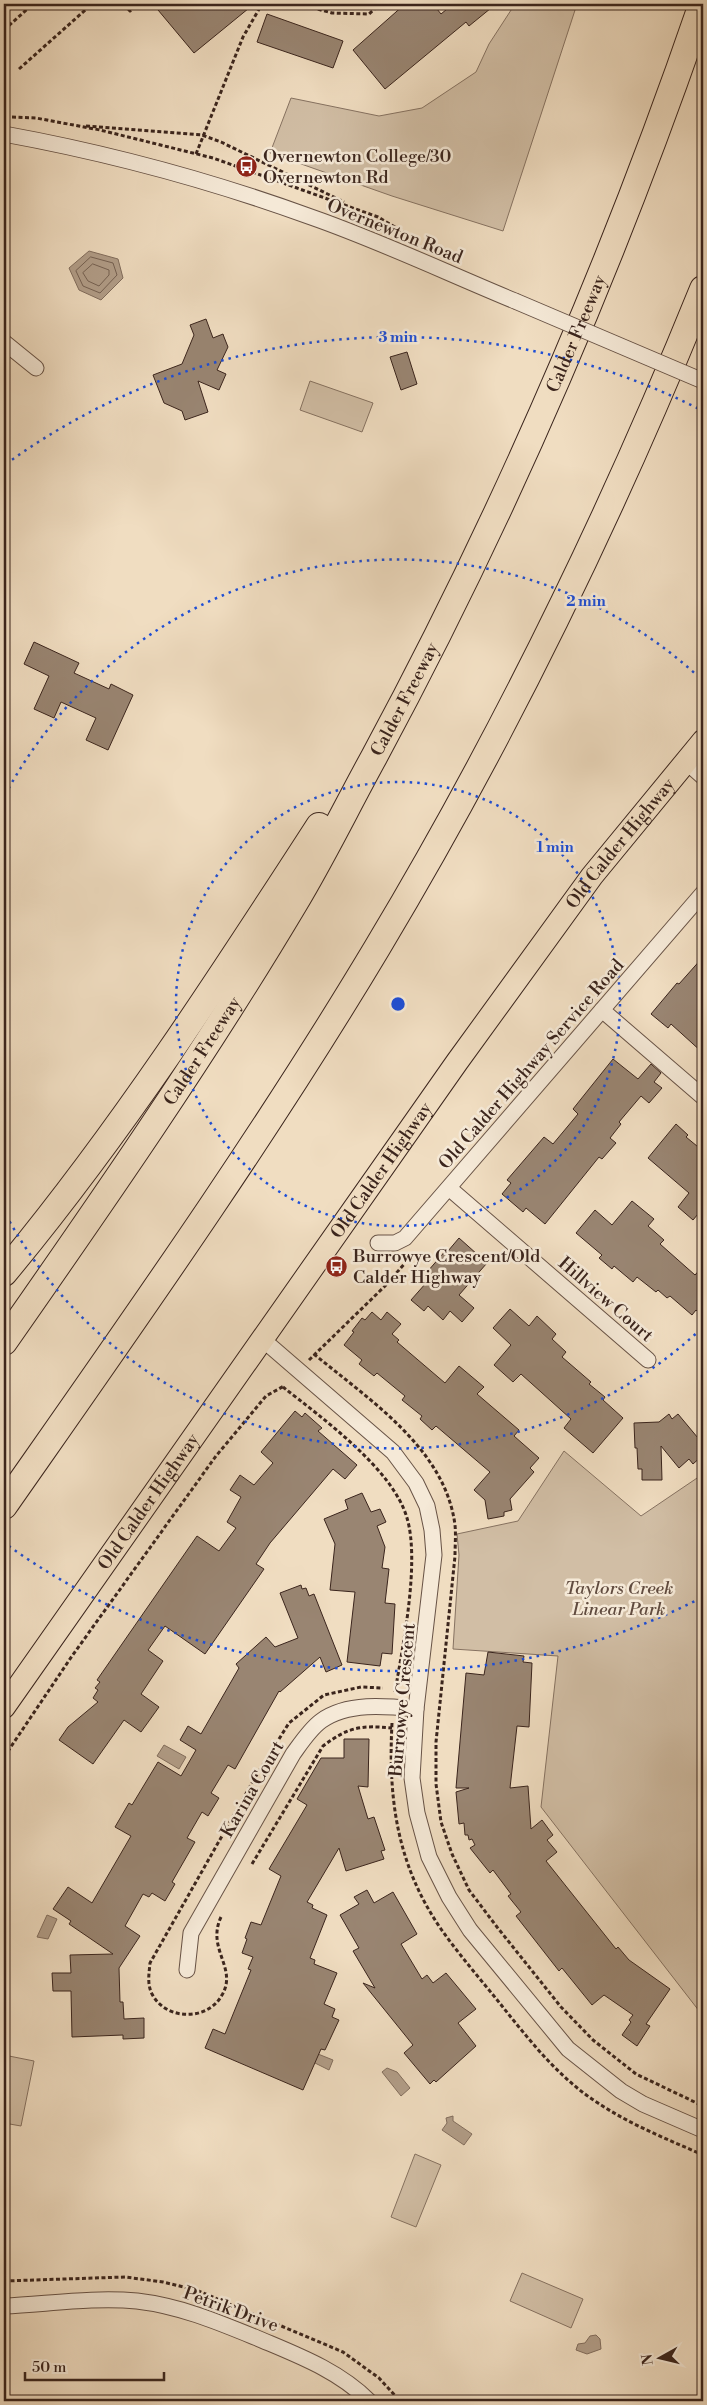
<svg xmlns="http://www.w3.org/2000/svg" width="707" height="2405" viewBox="0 0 707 2405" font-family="'Libre Bodoni',serif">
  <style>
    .green { fill: #d1bea5; stroke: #867261 }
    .water { fill: #b29e89; stroke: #826e5e }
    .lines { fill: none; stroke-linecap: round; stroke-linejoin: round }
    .shore { stroke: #766253; stroke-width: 1 }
    .building { fill: #998572; stroke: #3b251d }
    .street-casing { stroke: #685346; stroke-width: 17 }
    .primary-casing { stroke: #3b251d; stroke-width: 24 }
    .highway-casing { stroke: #3b251d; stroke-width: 28 }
    .path { stroke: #3b251d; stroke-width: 3; stroke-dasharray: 4 2.5; stroke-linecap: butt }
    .street { stroke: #f5e9d7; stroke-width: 15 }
    .primary { stroke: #f0ddc1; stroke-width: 22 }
    .highway { stroke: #f0ddc1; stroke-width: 26 }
    .street-bridge-casing { stroke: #685346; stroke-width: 17; stroke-linecap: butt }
    .street-bridge { stroke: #f5e9d7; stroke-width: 15 }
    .ring { fill: none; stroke: #1d4ed8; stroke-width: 2.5; stroke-dasharray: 2.5 5 }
    .labels { text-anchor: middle; stroke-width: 5; stroke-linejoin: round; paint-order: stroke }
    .poi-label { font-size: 18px; fill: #3b251d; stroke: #f5e9d7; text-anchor: start }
    .street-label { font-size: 18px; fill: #3b251d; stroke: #f5e9d7 }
    .park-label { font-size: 18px; font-style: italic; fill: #604b3f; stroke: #f5e9d7 }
    .centre { fill: #1d4ed8; stroke: #f5e9d7; stroke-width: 2.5 }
    .ring-label { font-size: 15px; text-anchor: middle; font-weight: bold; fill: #1d4ed8; stroke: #f5e9d7; stroke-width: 5; stroke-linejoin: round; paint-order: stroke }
  </style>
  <rect width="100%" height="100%" fill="#f0ddc1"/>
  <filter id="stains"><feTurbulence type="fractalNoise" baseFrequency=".004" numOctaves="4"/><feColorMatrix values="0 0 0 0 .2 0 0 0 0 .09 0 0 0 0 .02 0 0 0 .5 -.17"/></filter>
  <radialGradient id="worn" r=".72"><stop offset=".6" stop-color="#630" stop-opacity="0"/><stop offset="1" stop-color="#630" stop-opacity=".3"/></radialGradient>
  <g class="green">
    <path d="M515 4H577L503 231 392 196 270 153 291 98 379 116 422 108 476 72 489 44Z"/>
    <path d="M310 381 373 403 362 432 300 410Z"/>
    <path d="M564 1451 641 1516 703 1474V2016L541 1807 558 1656 453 1649 459 1555 457 1534 518 1521Z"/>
    <path d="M4 2055 34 2061 21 2126 4 2123Z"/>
    <path d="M415 2154 441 2165 416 2227 391 2217Z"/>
    <path d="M522 2273 583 2299 571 2328 510 2301Z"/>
  </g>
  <g class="water">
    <path d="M89 251 118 259 123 278 101 300 79 290 69 268Z"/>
    <path d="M164 1745 186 1757 179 1769 157 1756Z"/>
    <path d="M47 1915 57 1919 48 1939 37 1937Z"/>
    <path d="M313 2052 333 2060 329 2070 309 2060Z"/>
    <path d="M387 2068 397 2072 410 2088 401 2096 382 2072Z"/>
    <path d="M453 2116V2121L472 2134 464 2145 442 2130 447 2123 446 2118Z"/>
    <path d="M596 2335 600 2339 601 2349 587 2354 576 2350 578 2344 585 2343 590 2336Z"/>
  </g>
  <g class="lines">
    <g class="shore">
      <path d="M91 257 113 263 117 275 100 293 83 286 76 271Z"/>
      <path d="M93 264 109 270V275L99 286 88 281 83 273Z"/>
    </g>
  </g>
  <g class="building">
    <path d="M153 4H254L194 53Z"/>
    <path d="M405 4H433L441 14 453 4H496L469 26 466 22 385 89 353 50Z"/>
    <path d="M267 14 343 41 333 68 257 42Z"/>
    <path d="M206 319 213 338 223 334 224 337 228 347 217 370 226 374 219 390 198 381 208 412 185 420 182 411 164 403 153 375 182 364 194 335 190 325Z"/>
    <path d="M407 352 417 384 401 390 390 357Z"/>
    <path d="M34 642 79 663 74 673 109 689 111 684 133 695 108 750 86 740 96 718 61 702 54 718 34 709 49 676 24 664Z"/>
    <path d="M703 957V1053L671 1024 668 1028 651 1014 677 983 679 984Z"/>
    <path d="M613 1059 638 1079 651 1064 661 1073 654 1082 662 1088 649 1103 641 1096 619 1122 621 1124 610 1138 616 1143 602 1159 599 1157 545 1224 526 1208 523 1212 502 1194 511 1183 507 1180 544 1137 553 1144 578 1114 573 1109Z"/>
    <path d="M676 1124 688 1135 686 1137 703 1151V1208L693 1220 678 1207 689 1193 648 1158Z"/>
    <path d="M632 1201 654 1219 648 1226 664 1240 660 1244 695 1275 703 1266V1317L696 1310 692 1315 670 1296 667 1298 658 1290 656 1292 637 1277 633 1282 614 1266 612 1269 599 1258 602 1255 576 1233 595 1210 612 1225Z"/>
    <path d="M459 1238 487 1263 459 1295 474 1308 462 1322 450 1311 443 1320 428 1306 424 1311 411 1300 426 1283 421 1279 447 1249 448 1251Z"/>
    <path d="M510 1309 529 1326 537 1316 556 1334 552 1339 566 1352 562 1357 591 1382 589 1384 605 1397 603 1400 623 1418 593 1453 564 1428 571 1419 521 1374 513 1382 494 1365 511 1345 493 1328Z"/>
    <path d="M372 1312 381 1320 387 1312 401 1324 392 1334 399 1340 397 1342 445 1383 459 1366 484 1387 477 1394 519 1430 514 1436 539 1458 530 1468 534 1472 510 1499 512 1510 504 1512V1516L488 1519 485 1500 474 1490 490 1472 436 1426 432 1430 420 1419 422 1416 402 1400 405 1396 377 1373 374 1376 359 1364 362 1360 344 1345 354 1332 352 1331 362 1318 365 1320Z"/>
    <path d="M295 1411 302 1417 305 1413 322 1428 318 1431 357 1465 345 1479 333 1469 270 1543 256 1564 264 1569 205 1654 165 1626 148 1650 163 1661 141 1694 159 1707 141 1732 124 1720 93 1764 59 1740 68 1727 98 1702 93 1698 98 1690 95 1688 100 1682 97 1680 197 1536 219 1551 236 1528 227 1522 241 1497 230 1490 240 1475 254 1485 273 1463 261 1452Z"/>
    <path d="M669 1414 672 1419 678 1414 703 1444V1455L693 1464 689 1459 679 1468 661 1446 662 1480H642V1469H638L637 1448H635L634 1423 659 1422Z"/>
    <path d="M362 1493 371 1512 380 1509 386 1522 377 1526 385 1547 382 1568 389 1569 385 1603 395 1604 392 1654 382 1653 380 1666 347 1662 355 1592 330 1590 335 1544 324 1519 348 1509 345 1500Z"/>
    <path d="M301 1585 302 1589 306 1588 309 1596 314 1594 342 1665 326 1672 320 1657 280 1692 279 1691 235 1769 228 1765 211 1793 219 1798 208 1816 202 1812 187 1838 195 1842 172 1882 175 1884 165 1901 152 1893 149 1897 143 1894 125 1926 140 1936 119 1968 120 2002H123L124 2019 144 2018V2038L123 2039V2035L72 2037 71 1991H53L52 1973H71L70 1955 113 1954 69 1924 71 1921 53 1909 68 1887 92 1903 131 1836 115 1827 129 1803 132 1805 158 1762 181 1776 196 1750 180 1740 188 1726 201 1734 239 1668 236 1664 266 1637 275 1647 298 1638 280 1593Z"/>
    <path d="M488 1652 524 1656 523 1662 532 1663 529 1727 517 1726 510 1788 528 1786 531 1829 542 1820 553 1835 547 1840 557 1852 546 1861 616 1949 618 1947 629 1960 670 1989 646 2024 650 2026 637 2046 622 2035 631 2022 629 2020 633 2015 604 1995 592 2005 562 1968 559 1971 516 1916 521 1912 508 1896 511 1894 493 1870 490 1873 470 1848 475 1845 472 1839 469 1840 468 1835H465L464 1823 459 1824 456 1792 469 1788H456L466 1673 484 1675Z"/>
    <path d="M344 1739H369L368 1787 358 1786 368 1819 374 1817 385 1850 381 1851 384 1859 346 1871 339 1848 307 1902 313 1905 312 1908 327 1915 310 1958 315 1960 314 1964 337 1973 324 2004 335 2009 332 2017 339 2020 325 2050 321 2049 303 2090 205 2048 213 2029 225 2034 251 1970 248 1969 253 1957 242 1953 247 1939 245 1938 251 1922 261 1925 281 1876 269 1869 307 1805 297 1799 321 1758H344Z"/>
    <path d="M367 1890 374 1903 393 1892 417 1934 401 1944 422 1979 427 1975 433 1983 446 1973 476 2009 458 2023 476 2046 436 2082 434 2080 430 2084 404 2053 413 2045 363 1983 375 1988 353 1951 359 1948 340 1915 359 1904 354 1897Z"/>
  </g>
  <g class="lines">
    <defs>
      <g id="street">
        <path d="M4 134C108 153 212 181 311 217 380 241 447 273 515 301"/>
        <path d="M4 342 36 368"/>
        <path d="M685 761 703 777"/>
        <path d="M602 1010 703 1097"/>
        <path d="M449 1188 648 1360"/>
        <path d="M378 1243H395L405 1238 703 893"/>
        <path d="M261 1338 393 1452 416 1483 427 1506 432 1530 434 1555 416 1709 412 1778 417 1813 429 1857 449 1897 470 1930 568 2049 621 2091 643 2104 703 2130"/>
        <path d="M187 1970 191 1933 293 1754C301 1743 310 1729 321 1721 347 1702 386 1706 416 1709"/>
        <path d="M4 2306C48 2304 93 2297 137 2301 180 2306 218 2322 257 2338 297 2355 338 2370 369 2401"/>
      </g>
      <g id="primary">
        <path id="s1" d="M4 1707 457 1062 592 876 703 741"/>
      </g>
      <g id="highway">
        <path d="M4 1273C121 1132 220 979 319 826"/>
        <path id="s2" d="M4 1342C104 1199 204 1055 294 904 323 856 347 806 374 757 504 516 613 263 702 4"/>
        <path d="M4 1506C132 1323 262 1140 377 948 503 738 611 516 703 289"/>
      </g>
    </defs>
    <use href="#street" class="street-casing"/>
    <use href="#primary" class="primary-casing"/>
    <use href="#highway" class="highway-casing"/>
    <g class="path">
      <path d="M124 4 130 11 138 4"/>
      <path d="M299 4 332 13 369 14 380 4"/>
      <path d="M4 30 33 4"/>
      <path d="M19 69 92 4"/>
      <path d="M12 117 36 118 100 130 213 158 378 217 415 239"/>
      <path d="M86 126 202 135 221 142 344 202"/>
      <path d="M196 154 243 37 262 4"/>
      <path d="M314 1354C369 1400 445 1448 455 1525 456 1535 455 1546 455 1556L436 1742V1784L441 1822 452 1854 469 1890 497 1927 561 2007 593 2040 636 2074 703 2106"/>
      <path d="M309 1360 385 1286 413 1254"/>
      <path d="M283 1387C322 1418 393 1469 407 1518 420 1562 403 1645 395 1692"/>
      <path d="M392 1723C388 1799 397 1865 441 1929 460 1956 482 1981 502 2006 530 2041 560 2079 598 2103 631 2125 667 2139 703 2155"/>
      <path d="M4 1757 72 1656 216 1456 266 1396 284 1386"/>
      <path d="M252 1864 323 1746C348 1727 361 1725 392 1728"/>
      <path d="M221 1917C206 1949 238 1968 222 1995 208 2021 166 2021 152 1994 147 1984 149 1974 150 1963L256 1776 289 1723 324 1695 361 1687 383 1688"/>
      <path d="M4 2281 125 2277 163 2282 196 2290 343 2352 379 2378 400 2401"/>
    </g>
    <use href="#street" class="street"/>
    <use href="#primary" class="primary"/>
    <use href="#highway" class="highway"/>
    <defs>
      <path id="street-bridge" d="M515 301 703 381"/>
    </defs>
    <use href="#street-bridge" class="street-bridge-casing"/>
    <use href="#street-bridge" class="street-bridge"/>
  </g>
  <g class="ring">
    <circle cx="398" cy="1004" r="222"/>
    <path d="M701 1329A445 445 0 0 1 5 1213M5 795A445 445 0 0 1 701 679"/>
    <path d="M701 1598A667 667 0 0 1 6 1544M6 464A667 667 0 0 1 701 410"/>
  </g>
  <defs>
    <symbol id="bus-disc" viewBox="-11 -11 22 22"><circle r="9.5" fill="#8f2418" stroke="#f5e9d7"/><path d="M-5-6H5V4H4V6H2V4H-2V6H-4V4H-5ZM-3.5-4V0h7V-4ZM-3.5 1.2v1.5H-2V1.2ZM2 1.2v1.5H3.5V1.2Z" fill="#fff"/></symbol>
  </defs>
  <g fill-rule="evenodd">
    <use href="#bus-disc" x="234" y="154" width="25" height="25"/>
    <use href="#bus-disc" x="324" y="1254" width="25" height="25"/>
  </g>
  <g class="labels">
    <g class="poi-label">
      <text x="263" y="162">Overnewton College/30<tspan x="263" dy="21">Overnewton Rd</tspan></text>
      <text x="353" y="1262">Burrowye Crescent/Old<tspan x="353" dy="21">Calder Highway</tspan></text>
    </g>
    <g class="street-label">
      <text transform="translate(395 231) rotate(22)" y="6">Overnewton Road</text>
      <text dy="6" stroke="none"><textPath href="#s2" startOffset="1162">Calder Freeway</textPath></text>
      <text dy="6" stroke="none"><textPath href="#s2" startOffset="758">Calder Freeway</textPath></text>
      <text dy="6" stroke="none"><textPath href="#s1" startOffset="1061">Old Calder Highway</textPath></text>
      <text dy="6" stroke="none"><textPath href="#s2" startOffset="352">Calder Freeway</textPath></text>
      <text transform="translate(531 1064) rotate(-49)" y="6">Old Calder Highway Service Road</text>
      <text dy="6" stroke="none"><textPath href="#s1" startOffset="656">Old Calder Highway</textPath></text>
      <text transform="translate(606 1299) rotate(41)" y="6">Hillview Court</text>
      <text dy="6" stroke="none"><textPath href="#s1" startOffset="251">Old Calder Highway</textPath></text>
      <text transform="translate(402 1700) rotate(-85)" y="6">Burrowye Crescent</text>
      <text transform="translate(252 1789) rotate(-60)" y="6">Karina Court</text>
      <text transform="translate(231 2309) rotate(20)" y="6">Petrik Drive</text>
    </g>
    <g class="park-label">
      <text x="619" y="1594">Taylors Creek<tspan x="619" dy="21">Linear Park</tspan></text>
    </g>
  </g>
  <circle cx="398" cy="1004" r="8" class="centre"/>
  <g class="ring-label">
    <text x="398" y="342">3 min</text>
    <text x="586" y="606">2 min</text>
    <text x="555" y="852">1 min</text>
  </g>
  <rect width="707" height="2405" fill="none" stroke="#f0ddc1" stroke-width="20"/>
  <rect x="5" y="5" width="697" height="2395" fill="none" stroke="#3b251d" stroke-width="2.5"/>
  <rect x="10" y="10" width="687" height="2385" fill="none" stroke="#3b251d"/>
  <g transform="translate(660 2358) rotate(262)" stroke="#f5e9d7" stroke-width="4" paint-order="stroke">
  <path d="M0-4L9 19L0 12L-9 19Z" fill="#3b251d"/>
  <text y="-8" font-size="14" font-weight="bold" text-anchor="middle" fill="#3b251d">N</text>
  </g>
  <path d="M25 2372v8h139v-8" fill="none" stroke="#3b251d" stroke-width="2.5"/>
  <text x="32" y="2372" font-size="15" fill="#3b251d" stroke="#f5e9d7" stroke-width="4" paint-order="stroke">50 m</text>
  <rect width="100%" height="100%" filter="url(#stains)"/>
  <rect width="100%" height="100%" fill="url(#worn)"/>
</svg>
